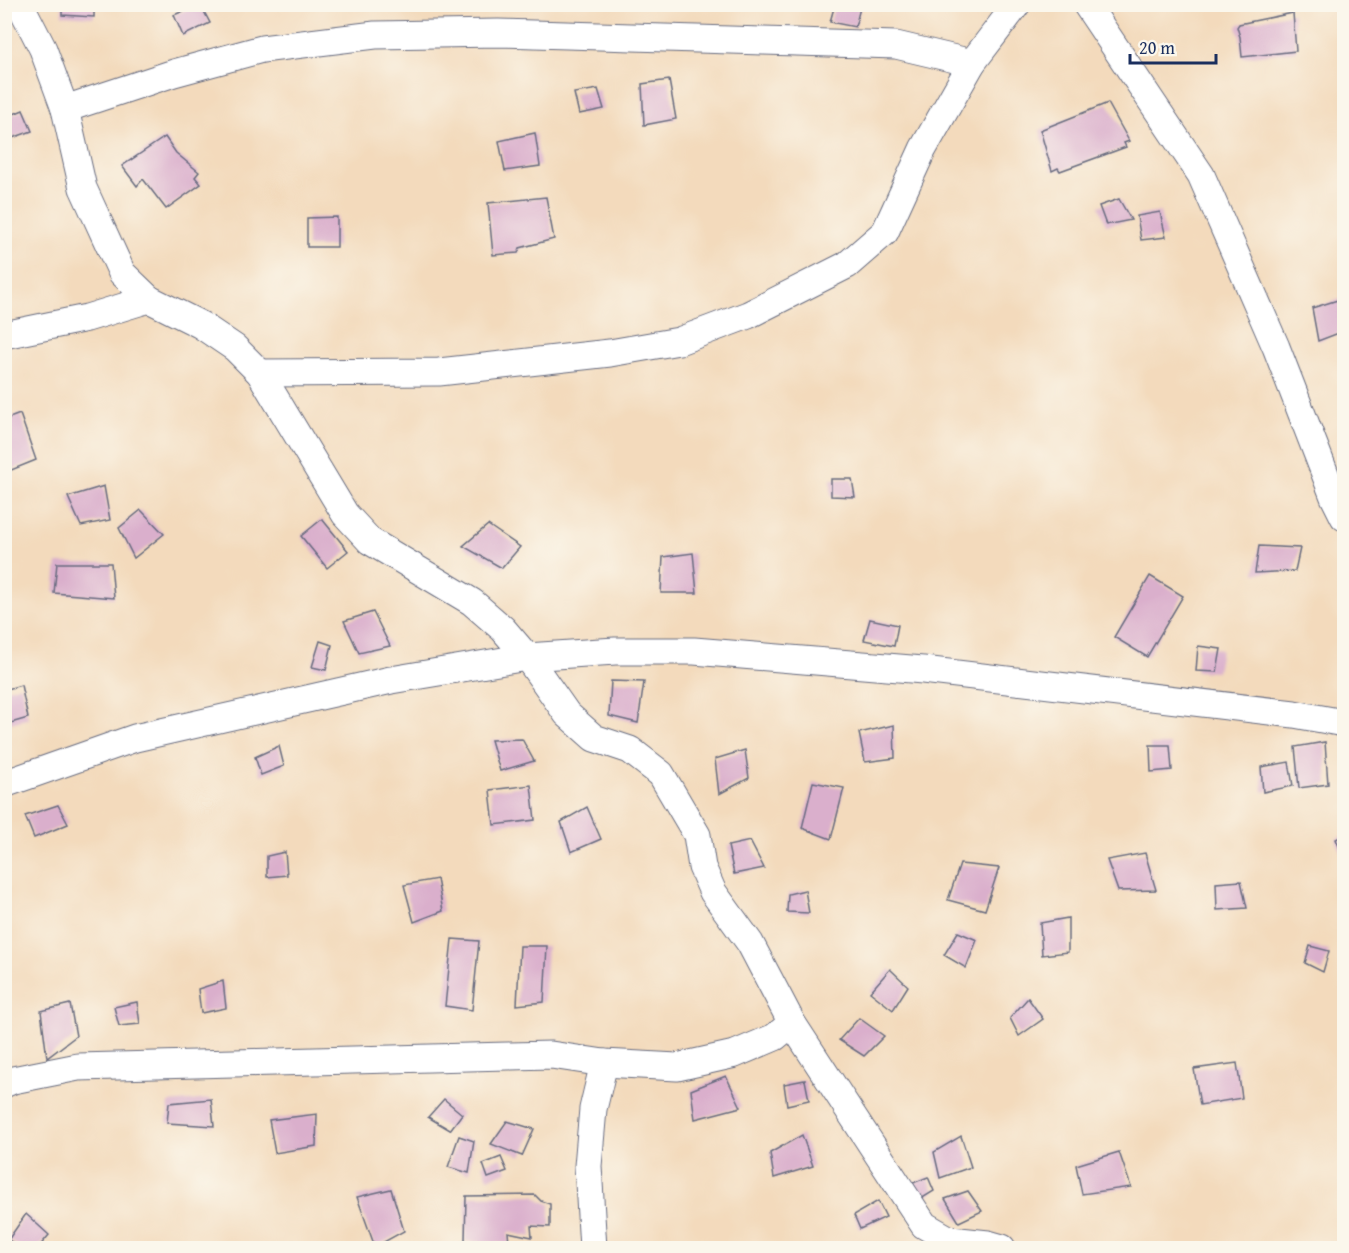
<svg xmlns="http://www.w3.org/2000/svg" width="1349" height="1253" viewBox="0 0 1349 1253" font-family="'Gentium Book Plus',serif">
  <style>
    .building { fill: #daafcc }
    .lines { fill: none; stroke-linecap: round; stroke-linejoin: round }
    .minor-casing { stroke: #676b7f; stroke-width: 29 }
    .minor { stroke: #fff; stroke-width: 27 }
  </style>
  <rect width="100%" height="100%" fill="#fbf7ec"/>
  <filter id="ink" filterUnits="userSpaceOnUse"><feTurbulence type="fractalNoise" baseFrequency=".0167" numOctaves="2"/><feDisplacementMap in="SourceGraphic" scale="12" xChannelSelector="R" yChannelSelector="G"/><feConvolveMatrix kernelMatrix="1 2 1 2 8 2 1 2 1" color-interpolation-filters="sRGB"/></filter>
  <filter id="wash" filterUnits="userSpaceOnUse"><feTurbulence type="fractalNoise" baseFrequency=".008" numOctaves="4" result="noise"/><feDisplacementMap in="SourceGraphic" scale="24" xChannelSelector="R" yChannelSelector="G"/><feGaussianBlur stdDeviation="1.35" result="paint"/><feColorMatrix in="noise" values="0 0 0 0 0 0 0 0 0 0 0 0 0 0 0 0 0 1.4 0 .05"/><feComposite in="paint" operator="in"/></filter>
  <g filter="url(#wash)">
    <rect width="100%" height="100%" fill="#f3dabc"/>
    <g id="blocks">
      <g class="building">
        <path d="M62 4H94V17L62 15Z"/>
        <path d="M200 4 210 23 183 36 174 15Z"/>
        <path d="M835 4H861L855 27 830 22Z"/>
        <path d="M1293 13 1296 51 1242 57 1240 37 1237 27 1239 24Z"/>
        <path d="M669 80 676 119 644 125 642 84Z"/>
        <path d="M598 89 604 109 579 114 574 93Z"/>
        <path d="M1108 103 1129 141 1124 143 1126 147 1060 171 1058 168 1052 171 1040 130Z"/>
        <path d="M23 110 32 131 4 141V118Z"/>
        <path d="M535 133 540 166 505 171 499 141Z"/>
        <path d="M165 137 176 153 199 172 195 177 201 184 166 209 143 179 137 186 122 166Z"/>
        <path d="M546 197 554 239 520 248 518 253 493 255 488 203Z"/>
        <path d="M1119 199 1131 220 1106 225 1099 206Z"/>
        <path d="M1160 212 1166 237 1141 240 1137 216Z"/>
        <path d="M337 217V247H307V218Z"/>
        <path d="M1344 298V331L1318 341 1312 308Z"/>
        <path d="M20 414 36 460 4 473V420Z"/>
        <path d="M831 479H852L855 497 831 496Z"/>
        <path d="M104 486 110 520 81 526 68 497Z"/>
        <path d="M141 510 164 534 134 558 119 528Z"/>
        <path d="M322 519 348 551 327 568 301 536Z"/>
        <path d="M488 525 520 547 502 568 463 546Z"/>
        <path d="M1259 546 1300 548 1295 571 1255 573Z"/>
        <path d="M693 553 697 593H661L663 557Z"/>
        <path d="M57 563H111L114 598 54 593Z"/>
        <path d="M1150 576 1183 596 1147 657 1114 637Z"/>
        <path d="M373 612 390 646 359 653 344 621Z"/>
        <path d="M870 619 898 625 894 646 864 640Z"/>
        <path d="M320 641 332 645 326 670 312 667Z"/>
        <path d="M1198 646 1221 649 1217 672 1196 671Z"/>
        <path d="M611 681 644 682 638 723 609 716Z"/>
        <path d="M21 685 28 718 4 725V690Z"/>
        <path d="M894 725 895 758 865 762 859 733Z"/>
        <path d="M522 739 534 761 500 771 491 740Z"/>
        <path d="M1325 742 1328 784 1299 788 1295 747Z"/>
        <path d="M1150 745H1170L1172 770 1151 772Z"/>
        <path d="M279 746 284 766 261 775 255 757Z"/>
        <path d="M745 750 749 778 719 794 715 759Z"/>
        <path d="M1289 762 1293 786 1263 792 1261 767Z"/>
        <path d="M813 782 844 788 831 839 802 828Z"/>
        <path d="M531 785 535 820 494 825 490 790Z"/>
        <path d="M58 805 68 824 34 838 25 816Z"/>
        <path d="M587 807 601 839 571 852 561 822Z"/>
        <path d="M1344 835V858L1336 839Z"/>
        <path d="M750 841 764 868 734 874 728 846Z"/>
        <path d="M285 852 287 875 267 877V856Z"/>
        <path d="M1145 853 1156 890 1118 891 1107 860Z"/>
        <path d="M960 864 999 868 985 910 948 900Z"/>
        <path d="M437 879 443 911 414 922 404 885Z"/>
        <path d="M1241 881 1247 908 1217 910 1216 883Z"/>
        <path d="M805 890 809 913 787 912 788 894Z"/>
        <path d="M1068 918V952L1042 955 1040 923Z"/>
        <path d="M958 932 977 940 966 968 944 955Z"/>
        <path d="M452 939 479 941 472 1010 445 1006Z"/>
        <path d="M520 946H547L544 1002 517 1005Z"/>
        <path d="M1310 946 1329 951 1323 972 1305 963Z"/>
        <path d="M890 969 908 986 893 1010 870 992Z"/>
        <path d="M223 981 226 1008 201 1013 198 989Z"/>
        <path d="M1028 998 1043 1019 1019 1036 1010 1018Z"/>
        <path d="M137 1002 140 1024 119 1026 114 1007Z"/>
        <path d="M70 1004 76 1036 47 1058 41 1011Z"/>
        <path d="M859 1018 884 1036 864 1056 839 1040Z"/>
        <path d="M1237 1063 1242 1098 1200 1105 1194 1069Z"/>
        <path d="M726 1076 741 1107 695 1119 691 1090Z"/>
        <path d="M805 1080 809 1100 787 1105 784 1084Z"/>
        <path d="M211 1099 214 1126 167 1123 169 1103Z"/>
        <path d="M444 1099 462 1114 450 1130 428 1117Z"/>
        <path d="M317 1114 316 1146 275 1153 269 1120Z"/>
        <path d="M507 1121 534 1129 522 1156 491 1144Z"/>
        <path d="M802 1135 813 1166 774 1178 770 1153Z"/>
        <path d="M459 1136 474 1141 469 1173 448 1167Z"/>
        <path d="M961 1136 971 1167 940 1178 934 1152Z"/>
        <path d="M1119 1152 1131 1187 1082 1194 1076 1165Z"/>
        <path d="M501 1157 507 1171 488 1178 483 1164Z"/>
        <path d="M928 1177 934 1191 921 1199 913 1183Z"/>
        <path d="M391 1189 404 1231 375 1247 357 1197Z"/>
        <path d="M968 1191 982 1211 959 1222 945 1199Z"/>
        <path d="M535 1195 541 1201 550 1204V1227L531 1226 532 1237 508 1232 509 1244 465 1241 466 1196Z"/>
        <path d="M878 1201 886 1217 860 1229 854 1215Z"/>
        <path d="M26 1214 49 1235 38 1248H22L8 1240Z"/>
        <path d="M645 1245 669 1247V1248H645Z"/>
      </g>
    </g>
  </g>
  <g filter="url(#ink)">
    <use href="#blocks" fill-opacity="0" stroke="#676b7f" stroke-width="1.5"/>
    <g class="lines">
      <defs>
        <g id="minor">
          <path d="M1086 4 1201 175 1276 347 1334 497 1344 517"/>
          <path d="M65 109 174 73 262 49 375 35 498 33 896 45 972 63"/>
          <path d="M4 335 87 318 149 299"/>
          <path d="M260 373 439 372 610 353 679 341 748 315 847 265 885 232 923 149 972 63 1017 4"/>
          <path d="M4 784 135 738 391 680 527 657 615 651H694L923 670 1294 714 1344 723"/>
          <path d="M792 1023 924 1225 950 1240 988 1244 1002 1248"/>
          <path d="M4 1084 13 1080 78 1067 551 1055 604 1063 677 1067 735 1054 775 1037 792 1023 750 943 713 892 702 867 697 835 661 774 630 750 594 738 567 714 527 657 503 629 472 602 370 541 345 514 260 373 235 348 201 325 149 299 122 273 83 188 65 109 43 49 20 4"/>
          <path d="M593 1248 588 1166 593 1109 604 1063"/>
        </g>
      </defs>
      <use href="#minor" class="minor-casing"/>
      <use href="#minor" class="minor"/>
    </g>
  </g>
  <rect width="1349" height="1253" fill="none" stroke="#fbf7ec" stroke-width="24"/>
  <path d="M1130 54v9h86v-9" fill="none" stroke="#1b2f5e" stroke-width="3"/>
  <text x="1139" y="54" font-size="18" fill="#1b2f5e" stroke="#fbf7ec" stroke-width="4.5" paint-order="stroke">20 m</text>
</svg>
